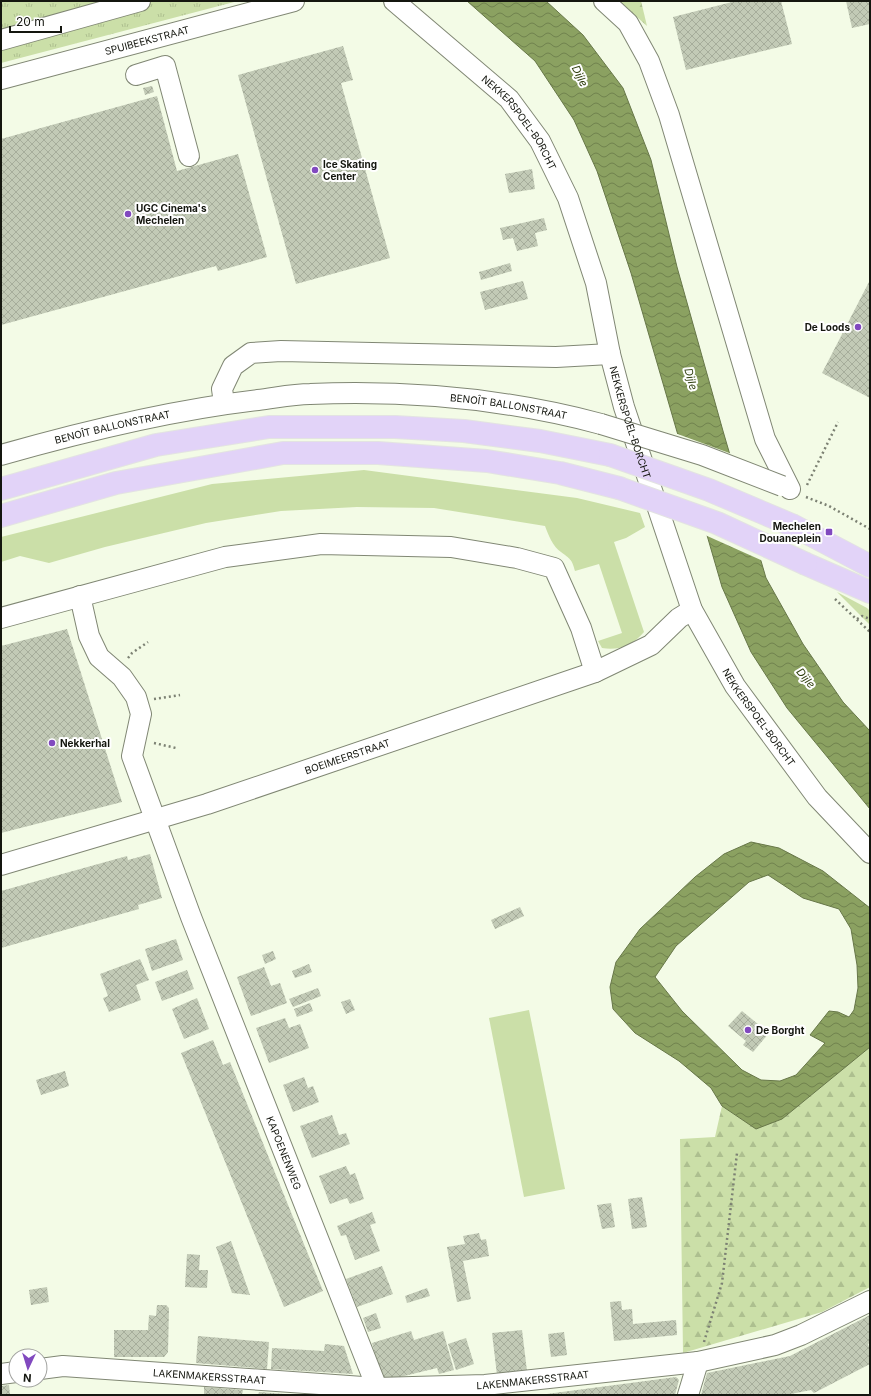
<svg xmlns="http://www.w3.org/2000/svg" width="871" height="1396" viewBox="0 0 871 1396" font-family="Inter,sans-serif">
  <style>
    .grass { fill: #cbdfa8 }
    .forest { fill: url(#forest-firs) }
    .park { fill: url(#park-tufts) }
    .water { fill: url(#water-waves); stroke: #677748; fill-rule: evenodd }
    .pier { fill: #f3fbe6 }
    .building { fill: url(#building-cross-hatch) }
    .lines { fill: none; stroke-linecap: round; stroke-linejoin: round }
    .minor-casing { stroke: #808774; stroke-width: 22 }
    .major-casing { stroke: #e3e3e2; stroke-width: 24 }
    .path { stroke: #7c8173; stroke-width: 2.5; stroke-dasharray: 2 3; stroke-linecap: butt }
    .minor { stroke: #fff; stroke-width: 20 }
    .major { stroke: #e2d3f8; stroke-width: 22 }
    .minor-bridge-casing { stroke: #808774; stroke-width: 22; stroke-linecap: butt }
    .major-bridge-casing { stroke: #e3e3e2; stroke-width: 24; stroke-linecap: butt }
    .minor-bridge { stroke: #fff; stroke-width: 20 }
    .major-bridge { stroke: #e2d3f8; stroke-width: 22 }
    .poi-dot { fill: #8149bf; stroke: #fff; stroke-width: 1.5 }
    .labels { text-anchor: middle; stroke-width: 4; stroke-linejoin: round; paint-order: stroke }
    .street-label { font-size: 10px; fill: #14160f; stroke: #fff }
    .poi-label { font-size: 10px; font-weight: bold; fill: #14160f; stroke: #fff; text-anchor: start }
    .water-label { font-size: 11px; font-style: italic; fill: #31400f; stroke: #fff }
  </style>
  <defs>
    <pattern id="forest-firs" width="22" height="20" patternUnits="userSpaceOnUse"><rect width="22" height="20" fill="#cbdfa8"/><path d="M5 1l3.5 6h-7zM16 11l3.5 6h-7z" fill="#adbf8f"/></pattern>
    <pattern id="park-tufts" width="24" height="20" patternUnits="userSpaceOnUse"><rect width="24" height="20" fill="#cbdfa8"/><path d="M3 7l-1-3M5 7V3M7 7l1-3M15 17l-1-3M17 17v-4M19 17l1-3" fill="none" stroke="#adbf8f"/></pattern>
    <pattern id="water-waves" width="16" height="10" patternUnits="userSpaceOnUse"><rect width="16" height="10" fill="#8ba161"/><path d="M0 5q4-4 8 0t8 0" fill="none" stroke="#70824e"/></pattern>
    <pattern id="building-cross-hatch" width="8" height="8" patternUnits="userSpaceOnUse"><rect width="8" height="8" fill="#c2cab6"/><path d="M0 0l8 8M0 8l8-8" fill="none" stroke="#a6ad9b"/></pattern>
  </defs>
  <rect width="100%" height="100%" fill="#f3fbe6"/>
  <g class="grass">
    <path d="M364 470 577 498 640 513 645 527 626 538 614 542 644 632C633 645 619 651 602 648L598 641 622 633 599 564 575 571C572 559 570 559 561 552 553 547 548 534 545 526L434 508 357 507 281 511 206 523 105 547 49 563 20 556 1 562V537L212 484Z"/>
    <path d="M837 592 867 608 870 611V625Z"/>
    <path d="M529 1010 565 1189 524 1197 489 1018Z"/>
  </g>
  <g class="forest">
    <path d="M619 1H641L647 26Z"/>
    <path d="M870 1047V1287L822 1312 683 1353 680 1139 715 1137 722 1106 756 1129 782 1119Z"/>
  </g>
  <path class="park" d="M1 1H238L1 63Z"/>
  <g class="water">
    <path d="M467 1H546L583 35 623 88 651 160 677 267 723 431 766 578 803 644 843 702 870 731V809L787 708 751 652 722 587 631 273 597 171 574 120 535 61Z"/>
    <path d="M751 842 779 848 823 871 870 908V1047L782 1119 756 1129 722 1106 711 1088 679 1061 635 1033 613 1009 610 987 616 962 640 929 695 877 724 854ZM768 875 803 898 839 909 851 929 857 965 858 988 854 1010 849 1017 838 1012 829 1011 810 1035 825 1043 796 1075 780 1081 761 1080 742 1070 682 1011 655 977 676 946 749 882Z"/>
  </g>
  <path class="pier" d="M675 433 732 454 763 561 705 535Z"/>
  <g class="building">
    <path d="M736 1H781L792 44 686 70 673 17Z"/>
    <path d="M846 1H870V24L852 28Z"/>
    <path d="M343 46 353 80 341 83 390 258 296 284 238 75Z"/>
    <path d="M152 86 154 92 145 95 143 88Z"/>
    <path d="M157 96 177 171 238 154 267 257 218 271 216 266 1 325V139Z"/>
    <path d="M532 169 535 189 509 193 505 174Z"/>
    <path d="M544 218 547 230 535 233 538 246 517 251 513 238 503 240 500 228Z"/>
    <path d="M510 263 512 271 481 280 479 272Z"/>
    <path d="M870 280V398L822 373Z"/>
    <path d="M523 281 528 299 485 310 480 292Z"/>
    <path d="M67 629 122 802 1 833V646Z"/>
    <path d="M150 854 162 898 138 905 139 909 1 948V891L127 856 128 860Z"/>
    <path d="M520 907 524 916 495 929 491 920Z"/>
    <path d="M176 939 183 960 152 971 145 949Z"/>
    <path d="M273 951 276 959 265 964 262 955Z"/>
    <path d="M140 959 149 980 136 985 141 1000 109 1012 103 998 108 996 100 974Z"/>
    <path d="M309 964 312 972 295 978 292 971Z"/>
    <path d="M264 967 271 986 280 983 287 1003 251 1016 237 977Z"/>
    <path d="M187 970 194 989 162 1001 155 982Z"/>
    <path d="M318 988 321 996 293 1007 289 999Z"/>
    <path d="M197 998 209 1029 184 1039 172 1009Z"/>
    <path d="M350 999 355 1010 346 1014 341 1002Z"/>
    <path d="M310 1003 313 1011 297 1017 294 1009Z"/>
    <path d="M742 1011 769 1033 753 1052 743 1045 746 1041 728 1026Z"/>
    <path d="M285 1018 289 1028 300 1024 309 1048 269 1063 256 1028Z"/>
    <path d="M213 1040 223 1065 230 1062 323 1291 284 1307 181 1053Z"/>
    <path d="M65 1071 69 1086 41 1095 36 1080Z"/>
    <path d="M304 1077 308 1088 313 1086 319 1102 293 1112 283 1085Z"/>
    <path d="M332 1115 339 1135 346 1133 350 1144 312 1158 300 1126Z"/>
    <path d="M346 1166 350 1175 355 1173 364 1199 350 1204 347 1198 330 1204 319 1176Z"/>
    <path d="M642 1197 647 1227 632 1229 628 1199Z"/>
    <path d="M611 1203 615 1227 602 1229 597 1205Z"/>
    <path d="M372 1212 376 1223 370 1225 380 1251 355 1260 346 1235 341 1236 337 1226Z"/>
    <path d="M479 1233 481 1240 486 1239 489 1256 463 1261 471 1299 457 1302 447 1247 465 1244 463 1236Z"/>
    <path d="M231 1241 250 1295 232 1293 216 1247Z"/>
    <path d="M187 1254 200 1255 199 1270H208L207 1288 185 1287Z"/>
    <path d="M382 1266 393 1294 357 1307 346 1279Z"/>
    <path d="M47 1287 49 1302 31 1305 29 1290Z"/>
    <path d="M427 1288 430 1296 407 1303 405 1296Z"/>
    <path d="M621 1301 622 1310 632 1309 633 1324 676 1320 677 1335 614 1341 610 1302Z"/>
    <path d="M157 1305H166L169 1308 168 1352 164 1357H114V1330H148L149 1315 156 1316Z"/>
    <path d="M376 1313 381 1328 368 1332 363 1318Z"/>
    <path d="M870 1315V1343L868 1344 870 1350V1364L814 1393 811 1390 786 1395H701L707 1373 790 1356Z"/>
    <path d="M522 1330 527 1371 497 1375 492 1333Z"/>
    <path d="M411 1331 414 1340 443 1331 454 1370 439 1374 437 1368 396 1378 381 1377 372 1343Z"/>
    <path d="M564 1332 567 1355 551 1357 548 1334Z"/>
    <path d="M198 1336 269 1342 267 1369 196 1363Z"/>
    <path d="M466 1338 474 1364 456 1370 448 1344Z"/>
    <path d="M325 1344 344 1346 353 1374 271 1369 272 1348 324 1351Z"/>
    <path d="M676 1377 679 1380 675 1395H539Z"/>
    <path d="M9 1385 10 1395H1V1386Z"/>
    <path d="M204 1387 243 1390 242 1395H204Z"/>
    <path d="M259 1392 285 1394V1395H258Z"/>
  </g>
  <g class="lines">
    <defs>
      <g id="minor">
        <path id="s1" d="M394 1 509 99 540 141 568 198 596 283 610 354 624 407 692 610 735 686 817 797 870 853"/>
        <path d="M604 1 628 23 649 61 669 115 765 439 790 489"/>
        <path d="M1 40 140 1"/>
        <path d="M136 75 165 66 189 156"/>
        <path id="s2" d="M1 79 294 1"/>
        <path d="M224 403 222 389 233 366 251 353 281 351 556 357 610 354"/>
        <path id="s3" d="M1 455C85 431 171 410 258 400 275 398 293 394 310 394 409 390 504 398 601 424"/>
        <path id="s4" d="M80 596 89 636 99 657 122 677 136 697 141 714 132 756 191 917 377 1388"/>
        <path d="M1 618 225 557 321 544 451 547 517 558 554 568 581 628 595 672"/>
        <path id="s5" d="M1 865 207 804 595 672 651 645 679 618 692 610"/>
        <path id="s6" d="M40 1369 63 1366 377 1388 485 1385 698 1362 775 1345 801 1335 870 1301"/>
        <path d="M1 1374 16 1372"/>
        <path d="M688 1395 698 1362"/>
      </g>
      <g id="major">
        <path d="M1 489 156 445 269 427H395L464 431 540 441 610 455"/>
        <path d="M1 516 116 483 283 453H378L487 461 560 473 619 488"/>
        <path d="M794 526 870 566"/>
        <path d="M806 564 870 592"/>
      </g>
    </defs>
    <use href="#minor" class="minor-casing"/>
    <use href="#major" class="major-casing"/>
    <g class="path">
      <path d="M807 485 838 422"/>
      <path d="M806 497 829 506 870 529"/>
      <path d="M835 599 870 632"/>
      <path d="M857 619 862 616 870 619"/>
      <path d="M128 658 132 653 148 642"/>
      <path d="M154 699 180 695"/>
      <path d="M154 743 176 748"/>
      <path d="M704 1342 722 1283 737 1153"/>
    </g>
    <use href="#minor" class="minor"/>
    <use href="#major" class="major"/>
    <defs>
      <path id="minor-bridge" d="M601 424 702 455 782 486"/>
      <g id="major-bridge">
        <path d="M610 455 709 490 794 526"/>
        <path d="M619 488 717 523 806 564"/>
      </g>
    </defs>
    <use href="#minor-bridge" class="minor-bridge-casing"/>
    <use href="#major-bridge" class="major-bridge-casing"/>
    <use href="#minor-bridge" class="minor-bridge"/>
    <use href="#major-bridge" class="major-bridge"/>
  </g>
  <g class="poi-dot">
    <circle cx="315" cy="170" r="4"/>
    <circle cx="128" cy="214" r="4"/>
    <circle cx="858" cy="327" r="4"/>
    <rect x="825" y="528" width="8" height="8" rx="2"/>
    <circle cx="52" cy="743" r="4"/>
    <circle cx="748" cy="1030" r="4"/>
  </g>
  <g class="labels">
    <g class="street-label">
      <text dy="4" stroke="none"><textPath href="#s2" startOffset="151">SPUIBEEKSTRAAT</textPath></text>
      <text dy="4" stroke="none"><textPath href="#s1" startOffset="176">NEKKERSPOEL-BORCHT</textPath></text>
      <text dy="4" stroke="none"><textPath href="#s3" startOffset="515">BENOÎT BALLONSTRAAT</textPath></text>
      <text dy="4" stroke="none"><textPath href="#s1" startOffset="500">NEKKERSPOEL-BORCHT</textPath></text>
      <text dy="4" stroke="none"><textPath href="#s3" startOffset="115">BENOÎT BALLONSTRAAT</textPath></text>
      <text dy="4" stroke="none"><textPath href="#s1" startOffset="824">NEKKERSPOEL-BORCHT</textPath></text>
      <text dy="4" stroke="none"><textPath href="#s5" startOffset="363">BOEIMEERSTRAAT</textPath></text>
      <text dy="4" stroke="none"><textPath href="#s4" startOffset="605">KAPOENENWEG</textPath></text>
      <text dy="4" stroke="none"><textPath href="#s6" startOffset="170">LAKENMAKERSSTRAAT</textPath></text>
      <text dy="4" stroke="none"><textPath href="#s6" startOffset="494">LAKENMAKERSSTRAAT</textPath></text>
    </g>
    <g class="poi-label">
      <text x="323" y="168">Ice Skating<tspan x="323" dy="12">Center</tspan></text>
      <text x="136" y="212">UGC Cinema's<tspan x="136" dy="12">Mechelen</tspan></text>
      <text x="850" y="331" text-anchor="end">De Loods</text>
      <text x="821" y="530" text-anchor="end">Mechelen<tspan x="821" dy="12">Douaneplein</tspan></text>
      <text x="60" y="747">Nekkerhal</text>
      <text x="756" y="1034">De Borght</text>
    </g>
    <g class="water-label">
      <text transform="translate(580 76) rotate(64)" y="4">Dijle</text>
      <text transform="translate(691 379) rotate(75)" y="4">Dijle</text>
      <text transform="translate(806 678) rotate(50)" y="4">Dijle</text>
    </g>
  </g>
  <rect width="871" height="1396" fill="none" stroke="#14160f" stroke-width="4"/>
  <g transform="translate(28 1368) rotate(184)"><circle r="19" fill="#ffffff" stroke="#a1a29f"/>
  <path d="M0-3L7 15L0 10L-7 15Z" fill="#8149bf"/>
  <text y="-6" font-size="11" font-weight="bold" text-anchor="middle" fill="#14160f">N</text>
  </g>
  <path d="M10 26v6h51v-6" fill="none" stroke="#14160f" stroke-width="2"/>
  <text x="16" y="26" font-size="12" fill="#14160f" stroke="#ffffff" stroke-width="3" paint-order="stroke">20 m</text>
</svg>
